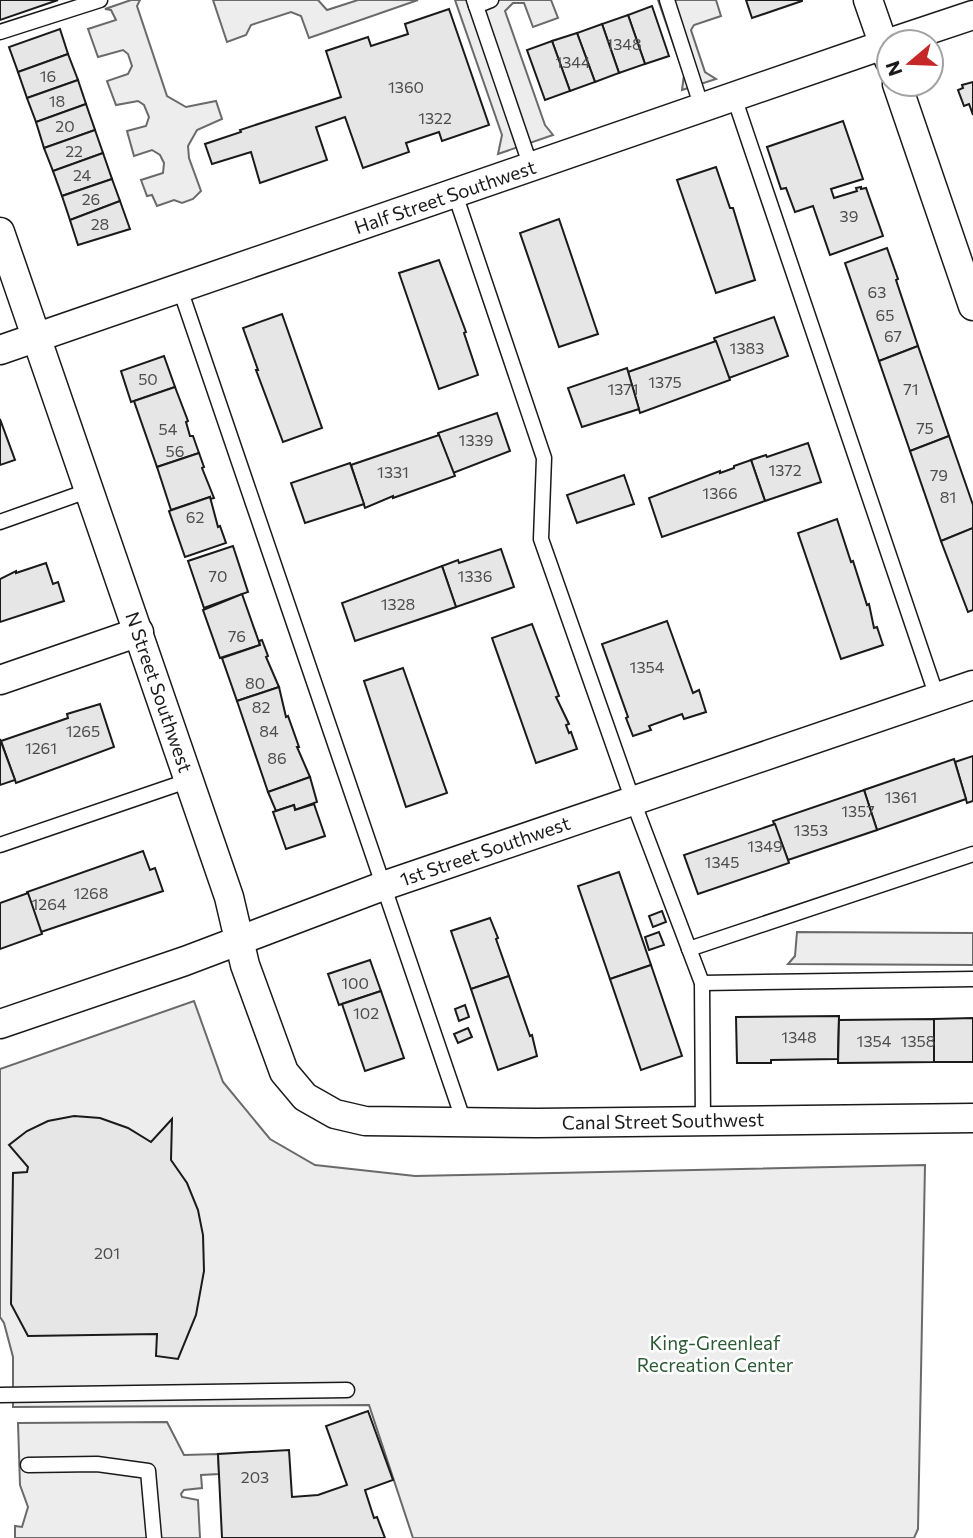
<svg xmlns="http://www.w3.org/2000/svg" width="973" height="1538" viewBox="0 0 973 1538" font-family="Commissioner,sans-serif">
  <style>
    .built { fill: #ededed; stroke: #6a6a6a; stroke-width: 2 }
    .building { fill: #e6e6e6; stroke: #1a1a1a; stroke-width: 2 }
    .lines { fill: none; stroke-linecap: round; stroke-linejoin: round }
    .service-casing { stroke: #1a1a1a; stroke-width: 17 }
    .minor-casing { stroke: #1a1a1a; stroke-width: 31 }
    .service { stroke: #fff; stroke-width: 14 }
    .minor { stroke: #fff; stroke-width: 28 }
    .labels { text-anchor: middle; stroke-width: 5; stroke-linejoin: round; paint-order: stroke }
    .number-label { font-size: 16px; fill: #4d4d4d }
    .street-label { font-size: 19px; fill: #1a1a1a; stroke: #fff }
    .park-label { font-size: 19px; fill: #2b5a34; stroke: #fff }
  </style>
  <rect width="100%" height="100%" fill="#fff"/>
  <g class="built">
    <path d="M131 0H140L137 6 167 96 186 107 216 101 222 119 197 130 188 146 189 158 201 191 193 199 182 203 174 200 157 206 152 195 147 196 141 180 163 173 164 163 160 155 152 150 134 156 127 131 146 126 149 117 144 105 138 101 116 105 107 81 128 74 132 66 128 54 123 50 98 57 88 29 116 20 111 10 105 9Z"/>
    <path d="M213 0H318L327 10 358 0H418L309 38 301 16 291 12 251 25 246 35 227 42Z"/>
    <path d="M455 0H551L558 18 533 27 524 3H513L505 11 545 125 553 135 498 154 502 135Z"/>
    <path d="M658 0H716L721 16 694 25 691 30 705 72 716 79 682 90 684 75Z"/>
    <path d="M797 932 973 933V965L788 964 795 956Z"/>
    <path d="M194 1001 223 1082 270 1139 315 1165 415 1176 925 1165 918 1529 914 1538H413L369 1405 13 1407V1357L4 1323 0 1317V1069Z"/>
    <path d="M167 1422 184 1455 218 1454 219 1474 201 1475 202 1488 184 1490 181 1494 182 1497 198 1500 200 1538H15V1526L22 1527 28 1507 20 1485 18 1423Z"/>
  </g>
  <g class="building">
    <path d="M0 0H58L0 20Z"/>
    <path d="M746 0H802V1L752 18Z"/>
    <path d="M652 6 669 56 645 64 628 15Z"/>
    <path d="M449 9 489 125 442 141 439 132 406 143 409 152 363 168 345 117 316 127 327 160 260 183 251 152 212 164 205 144 241 132 240 130 341 97 326 51 368 37 371 46 408 34 405 24Z"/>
    <path d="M628 15 645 64 619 73 602 24Z"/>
    <path d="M602 24 619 73 595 82 577 33Z"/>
    <path d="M60 29 68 54 18 72 9 47Z"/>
    <path d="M577 33 595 82 570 91 552 41Z"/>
    <path d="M552 41 570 91 545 100 527 50Z"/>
    <path d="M68 54 78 80 27 98 18 72Z"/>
    <path d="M78 80 86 104 36 122 27 98Z"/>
    <path d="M973 82V115L969 104 964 106 958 90 963 88 962 85Z"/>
    <path d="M86 104 95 130 44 148 36 122Z"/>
    <path d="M843 121 863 179 831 189 834 198 857 191 856 188 861 187V189L866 188 883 236 830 255 813 206 795 212 786 188 781 189 767 147Z"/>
    <path d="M95 130 103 153 53 171 44 148Z"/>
    <path d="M103 153 112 179 62 196 53 171Z"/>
    <path d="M716 167 730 208H733L755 280 716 293 677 180Z"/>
    <path d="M112 179 120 201 70 220 62 196Z"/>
    <path d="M120 201 130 229 78 245 70 220Z"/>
    <path d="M559 219 598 334 559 347 520 233Z"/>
    <path d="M887 248 898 279 896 280 918 346 879 361 845 263Z"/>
    <path d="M439 260 466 332 464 333 478 375 439 389 399 273Z"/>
    <path d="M282 314 322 428 283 442 256 370H258L243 328Z"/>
    <path d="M774 317 788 356 729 378 714 338Z"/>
    <path d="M716 341 730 380 640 413 628 372Z"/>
    <path d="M918 346 949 436 910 451 879 361Z"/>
    <path d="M164 356 175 387 131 402 121 371Z"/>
    <path d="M627 368 639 409 582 427 568 388Z"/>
    <path d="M175 387 188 421 186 422 190 436H193L199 453 157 467 134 401Z"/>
    <path d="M497 413 510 451 453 473 438 433Z"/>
    <path d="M0 419 15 460 0 465Z"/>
    <path d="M439 435 455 476 393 498V496L365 508 351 465Z"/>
    <path d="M949 436 973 505V528L941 541 910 451Z"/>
    <path d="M808 443 821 482 765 501 751 460 766 455 767 457Z"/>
    <path d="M199 453 204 467 202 468 214 498 210 499V497L171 510 157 467Z"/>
    <path d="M751 460 765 501 662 537 649 498 720 471V473L734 468V466Z"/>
    <path d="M350 463 364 504 305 523 291 483Z"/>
    <path d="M624 475 634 504 577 523 567 495Z"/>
    <path d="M210 497 218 527 220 526 226 543 185 557 169 511Z"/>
    <path d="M837 519 851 562 853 561 867 605 869 604 874 628 877 627 883 645 841 659 798 533Z"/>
    <path d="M973 528V610L968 612 941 541Z"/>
    <path d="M233 546 248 592 204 608 188 561Z"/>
    <path d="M501 549 514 587 456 607 442 566 458 560 459 563Z"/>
    <path d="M46 563 53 584 58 582 64 601 0 622V579L16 571V573Z"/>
    <path d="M442 566 456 607 355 641 342 603Z"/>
    <path d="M242 594 260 645 220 658 203 610Z"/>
    <path d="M667 621 693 693 699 690 706 712 684 719 682 714 649 726 651 730 633 736 626 718 628 717 602 644Z"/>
    <path d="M532 624 559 696 556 697 569 724 566 725 569 733 571 732 577 749 536 763 492 638Z"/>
    <path d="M262 640 268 656 266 657 279 687 237 701 222 658 260 645 259 641Z"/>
    <path d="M403 668 447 793 406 807 364 681Z"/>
    <path d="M279 687 286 717 288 716 299 747H297L310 777 268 792 237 701Z"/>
    <path d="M100 704 114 747 16 783 1 741 68 718 67 714Z"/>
    <path d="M0 739 15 780 0 785Z"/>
    <path d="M973 756V801L967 803 955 762Z"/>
    <path d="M954 759 966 799 877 830 864 790Z"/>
    <path d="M310 777 317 802 295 810 294 805 276 811 268 792Z"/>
    <path d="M864 790 877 830 788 860 773 821Z"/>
    <path d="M314 804 325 836 286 849 273 812 294 805 295 810Z"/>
    <path d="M775 824 789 863 698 894 684 855Z"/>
    <path d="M143 851 150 870 155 868 163 891 41 932 27 892Z"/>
    <path d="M619 872 651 965 610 979 578 886Z"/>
    <path d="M28 893 42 934 0 949V903Z"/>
    <path d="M662 911 666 922 653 927 649 916Z"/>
    <path d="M490 918 498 938 496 939 509 976 471 989 451 931Z"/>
    <path d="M659 932 664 945 649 950 645 937Z"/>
    <path d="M370 960 381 991 339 1005 328 974Z"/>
    <path d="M651 965 682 1056 641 1070 610 979Z"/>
    <path d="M509 976 530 1036 532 1035 537 1056 498 1070 471 989Z"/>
    <path d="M381 991 404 1058 365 1071 342 1004Z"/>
    <path d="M465 1005 469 1017 459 1021 455 1009Z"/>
    <path d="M839 1016 838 1059 771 1060V1063H737L736 1017Z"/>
    <path d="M973 1018V1062H934V1019Z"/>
    <path d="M934 1019V1062L838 1063 839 1020Z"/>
    <path d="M468 1028 472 1037 458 1043 454 1034Z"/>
    <path d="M74 1116 100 1118 128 1128 151 1142 172 1119 171 1160 187 1183 198 1210 203 1235 204 1271 196 1315 178 1359 156 1356 157 1334 28 1336 11 1304 13 1173 27 1172 28 1167 9 1145 27 1131 48 1121Z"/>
    <path d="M368 1411 393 1480 365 1490 374 1518 377 1517 385 1538H222L218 1454 289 1450 292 1497 318 1495 347 1485 326 1426Z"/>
  </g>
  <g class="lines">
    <defs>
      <g id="service">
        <path d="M474 0 531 167"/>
        <path d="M667 0 702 108"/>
        <path d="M476 6 491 0"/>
        <path d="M0 32 100 0"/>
        <path d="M734 97 937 697"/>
        <path d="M455 194 544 458 541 539 633 801 702 983 703 1121"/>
        <path d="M180 289 464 1122"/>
        <path d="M0 522 90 490"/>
        <path d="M0 845 190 780"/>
        <path d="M689 949 973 854"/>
        <path d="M702 983 973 979"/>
        <path d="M0 1395 347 1390"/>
        <path d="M28 1465 97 1464 148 1471 154 1538"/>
      </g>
      <g id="minor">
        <path d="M868 0 889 60"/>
        <path d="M892 42 973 15"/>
        <path d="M897 84 973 306"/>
        <path d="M0 232 229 897 245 965 284 1072 305 1097 335 1114 365 1121 537 1123 973 1118"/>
        <path d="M0 350 889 43"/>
        <path d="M0 680 139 632"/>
        <path d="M0 1024 185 961 383 886 973 685"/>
      </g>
    </defs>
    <use href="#service" class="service-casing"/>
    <use href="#minor" class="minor-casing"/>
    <use href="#service" class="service"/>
    <use href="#minor" class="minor"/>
  </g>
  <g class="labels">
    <g class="number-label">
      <text x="624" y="50">1348</text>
      <text x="573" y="68">1344</text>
      <text x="48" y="82">16</text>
      <text x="406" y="93">1360</text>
      <text x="57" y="107">18</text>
      <text x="435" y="124">1322</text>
      <text x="65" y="132">20</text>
      <text x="74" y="157">22</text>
      <text x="82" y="181">24</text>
      <text x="91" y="205">26</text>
      <text x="849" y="222">39</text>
      <text x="100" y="230">28</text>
      <text x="877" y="298">63</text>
      <text x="885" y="321">65</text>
      <text x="893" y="342">67</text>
      <text x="747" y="354">1383</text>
      <text x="148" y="385">50</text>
      <text x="665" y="388">1375</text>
      <text x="623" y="395">1371</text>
      <text x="911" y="395">71</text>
      <text x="925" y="434">75</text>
      <text x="168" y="435">54</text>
      <text x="476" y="446">1339</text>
      <text x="175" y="457">56</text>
      <text x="785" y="476">1372</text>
      <text x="393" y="478">1331</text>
      <text x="939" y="481">79</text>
      <text x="720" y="499">1366</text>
      <text x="948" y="503">81</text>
      <text x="195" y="523">62</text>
      <text x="218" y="582">70</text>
      <text x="475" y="582">1336</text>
      <text x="398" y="610">1328</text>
      <text x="237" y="642">76</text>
      <text x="647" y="673">1354</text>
      <text x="255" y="689">80</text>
      <text x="261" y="713">82</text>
      <text x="83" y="737">1265</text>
      <text x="269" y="737">84</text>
      <text x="41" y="754">1261</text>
      <text x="277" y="764">86</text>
      <text x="901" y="803">1361</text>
      <text x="858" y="817">1357</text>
      <text x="811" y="836">1353</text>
      <text x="765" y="852">1349</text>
      <text x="722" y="868">1345</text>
      <text x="91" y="899">1268</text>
      <text x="49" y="910">1264</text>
      <text x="355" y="989">100</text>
      <text x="366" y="1019">102</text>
      <text x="799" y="1043">1348</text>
      <text x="874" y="1047">1354</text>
      <text x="918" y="1047">1358</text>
      <text x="107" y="1259">201</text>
      <text x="255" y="1483">203</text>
    </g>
    <g class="street-label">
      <text transform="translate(445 197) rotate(-19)" y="7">Half Street Southwest</text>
      <text transform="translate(159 692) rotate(71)" y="7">N Street Southwest</text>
      <text transform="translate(485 851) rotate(-19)" y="7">1st Street Southwest</text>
      <text transform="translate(663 1121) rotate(-1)" y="7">Canal Street Southwest</text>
    </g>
    <g class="park-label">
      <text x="715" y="1350">King-Greenleaf<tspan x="715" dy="22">Recreation Center</tspan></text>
    </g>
  </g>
  <g transform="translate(910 63) rotate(251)"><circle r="33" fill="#ffffff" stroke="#a3a3a3" stroke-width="2"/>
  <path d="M0-5L12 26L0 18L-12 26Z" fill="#c62828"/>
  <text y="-10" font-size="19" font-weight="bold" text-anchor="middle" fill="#1a1a1a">N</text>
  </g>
</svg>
